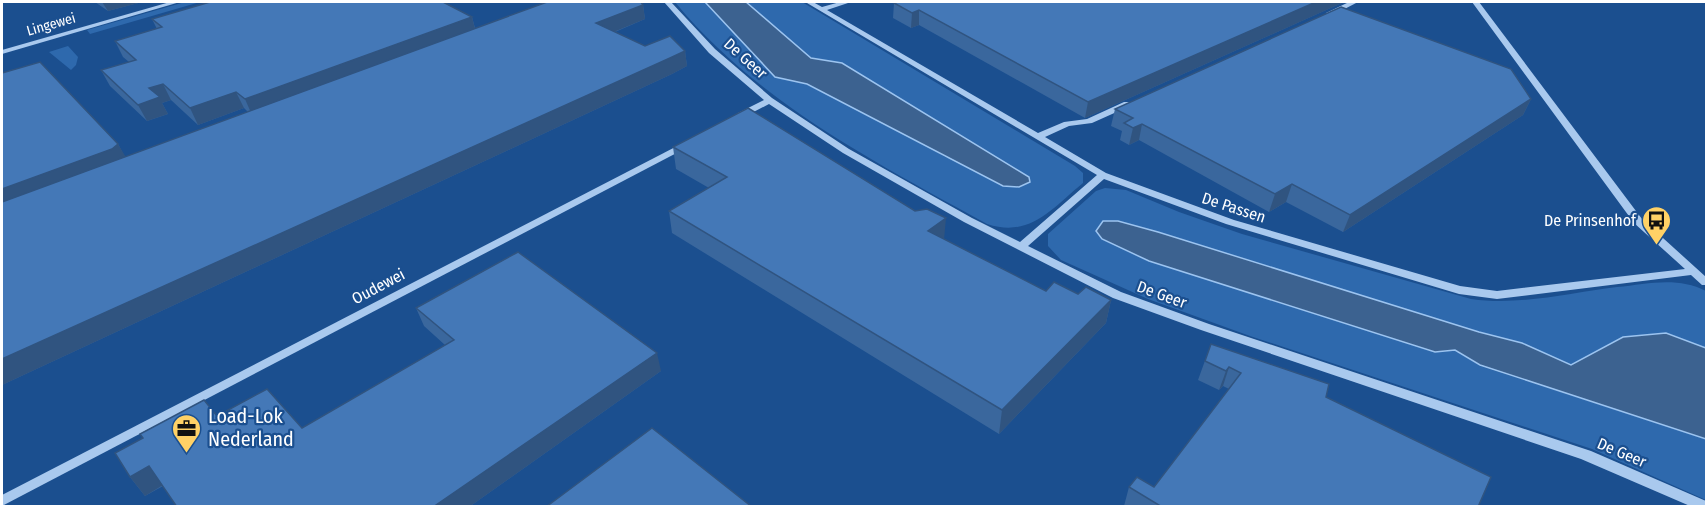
<svg xmlns="http://www.w3.org/2000/svg" width="1708" height="508" viewBox="0 0 1708 508" font-family="'Fira Sans Condensed',sans-serif">
  <style>
    .green { fill: #2e69ad }
    .water { fill: #3c6290; stroke: #9cc4f0; stroke-width: 1.5 }
    .lines { fill: none; stroke-linecap: round; stroke-linejoin: round }
    .minor { fill: #a9c9ee; fill-rule: evenodd }
    .wall { fill: #3a679d }
    .shaded-wall { fill: #305480 }
    .building { fill: #4478b7; stroke: #305480; stroke-width: 1.5 }
    .labels { text-anchor: middle; stroke-width: 4.5; stroke-linejoin: round; paint-order: stroke }
    .far-street-label { font-size: 14px; fill: #fff; stroke: #1b4f8f }
    .street-label { font-size: 16px; fill: #fff; stroke: #1b4f8f }
    .poi-label { font-size: 16px; fill: #fff; stroke: #1b4f8f; text-anchor: end }
    .near-poi-label { font-size: 20px; fill: #fff; stroke: #1b4f8f; text-anchor: start }
  </style>
  <rect width="100%" height="100%" fill="#1b4f8f"/>
  <g class="green">
    <path d="M185 2H200L90 34 87 30Z"/>
    <path d="M675 2H705L775 77 806 84 914 138 945 157 1029 177 842 63 811 58 746 2H802L1075 166 1083 173V183C1051 209 1031 238 987 224 875 162 757 102 675 2Z"/>
    <path d="M68 46 78 57 76 65 71 70 49 52Z"/>
    <path d="M1105 188 1126 190 1179 212 1242 234 1471 299C1519 306 1569 293 1617 287 1648 284 1677 276 1706 291V348L1666 333 1624 337 1572 366 1522 343 1479 332 1158 232 1118 221H1103L1102 239 1150 261 1435 352 1455 350 1480 366 1706 439V500L1592 449 1250 336 1148 299 1061 260 1048 246V234L1096 191Z"/>
  </g>
  <g class="water">
    <path d="M705 2H746L811 58 842 63 1029 177 1030 182 1019 187 1003 186 807 84 775 77Z"/>
    <path d="M1103 221H1118L1158 232 1479 332 1522 343 1571 365 1623 337 1666 333 1706 348V439L1480 365 1455 350 1435 352 1149 261 1102 239 1096 231Z"/>
  </g>
  <g class="lines">
    <g class="minor">
      <path d="M170 2H180L2 54V50Z"/>
      <path d="M664 2H671L715 49 772 98 849 149 972 218 1020 242 1097 175 807 3 806 2H813L822 7 840 2H849L848 3 827 10 1038 133 1064 122 1087 119 1124 102H1130V106L1092 123 1069 126 1045 137 1106 173 1234 220 1460 286 1497 291 1685 269 1634 223 1472 2H1479L1642 219 1706 277V285H1702L1691 275 1497 299 1459 294 1226 224 1104 179 1028 246 1121 292 1209 324 1591 451 1706 501V506H1690L1581 459 1201 330 1113 298 964 222 843 153 769 104 744 117H738V113L764 100 709 53Z"/>
      <path d="M1349 2H1358L1333 15 1326 13Z"/>
      <path d="M685 142 689 145 688 147 2 506V495Z"/>
    </g>
  </g>
  <g class="wall">
    <path d="M95 2H142L108 11Z"/>
    <path d="M895 2H1344L1085 118 919 25 911 28 893 18 894 3Z"/>
    <path d="M643 5 645 19 615 32 645 46 685 51 687 66 672 74 2 385V73L118 144 125 157 248 112 244 108 198 125 171 100 162 103 168 114 147 121 110 86 101 70 129 62 123 57 115 41 157 29 152 19 472 17 475 28Z"/>
    <path d="M1531 99 1523 115 1343 232 1286 202 1269 212 1139 140 1129 145 1120 140 1122 131 1111 126 1115 109Z"/>
    <path d="M673 147 944 239 1046 291 1078 294 1111 300 1106 323 999 434 672 233 669 211 709 188 676 169Z"/>
    <path d="M416 308 661 371 469 507H177L163 486 145 496 130 477 143 438 217 416 302 428 445 345 424 326Z"/>
    <path d="M1211 344 1326 397 1478 507H1125L1124 506 1129 487H1154L1229 389 1223 386 1219 390 1198 380Z"/>
  </g>
  <g class="shaded-wall">
    <path d="M102 2H142L108 11Z"/>
    <path d="M1316 2H1344L1085 118 1088 102Z"/>
    <path d="M643 5 645 19 599 38 596 23Z"/>
    <path d="M919 10V25L911 28 912 13Z"/>
    <path d="M472 17 476 33 252 115 245 99Z"/>
    <path d="M685 51 687 66 672 74 2 385V359Z"/>
    <path d="M163 84 171 100 162 103 168 114 147 121 138 105 149 88Z"/>
    <path d="M236 92 244 108 198 125 190 108Z"/>
    <path d="M1531 99 1523 115 1343 232 1350 215Z"/>
    <path d="M1142 124 1139 140 1129 145 1133 128Z"/>
    <path d="M118 144 128 161 2 212V189Z"/>
    <path d="M1292 184 1286 202 1269 212 1275 194Z"/>
    <path d="M946 218 944 240 928 231Z"/>
    <path d="M1111 300 1106 323 999 434 1002 410Z"/>
    <path d="M657 353 661 371 469 507H433Z"/>
    <path d="M1229 367 1223 386 1219 390 1226 371Z"/>
    <path d="M149 466 163 485 145 496 130 477Z"/>
  </g>
  <g class="building">
    <path d="M210 2H443L472 17 245 99 236 92 190 108 163 84 149 88 160 97 138 105 101 70 136 60 115 41 162 27 152 19Z"/>
    <path d="M547 2H641L643 5 596 23 645 46 670 36 685 51 670 58 2 359V202Z"/>
    <path d="M898 2H1316L1088 102 919 10 912 13 894 3Z"/>
    <path d="M1341 7 1511 69 1531 99 1350 215 1292 184 1275 194 1142 124 1133 128 1124 123 1133 118 1115 109Z"/>
    <path d="M40 62 118 144 112 149 2 189V73Z"/>
    <path d="M748 108 915 211 927 209 946 218 928 231 1046 291 1054 282 1078 294 1086 287 1111 300 1002 410 669 211 727 177 673 147Z"/>
    <path d="M518 252 657 353 433 507H177L149 466 130 477 115 453 143 438 140 434 204 400 217 416 267 389 302 428 454 340 416 308Z"/>
    <path d="M1211 344 1329 384 1326 397 1491 477 1478 507H1162L1129 487 1137 477 1154 487 1241 373 1229 367 1226 371 1205 361Z"/>
    <path d="M652 428 752 507H546Z"/>
  </g>
  <defs>
    <symbol id="bus-pin" viewBox="-11 -11 22 30"><path d="M0 17L-7.5 6A9.5 9.5 0 1 1 7.5 6Z" fill="#ffd166" stroke="#1b4f8f"/><path d="M-5-6H5V4H4V6H2V4H-2V6H-4V4H-5ZM-3.5-4V0h7V-4ZM-3.5 1.2v1.5H-2V1.2ZM2 1.2v1.5H3.5V1.2Z" fill="#111"/></symbol>
    <symbol id="office-pin" viewBox="-11 -11 22 30"><path d="M0 17L-7.5 6A9.5 9.5 0 1 1 7.5 6Z" fill="#ffd166" stroke="#1b4f8f"/><path d="M-6-3h4V-5.5h4V-3h4V5H-6ZM-1-4.5V-3h2v-1.5ZM-6 0V1H6V0Z" fill="#111"/></symbol>
  </defs>
  <g fill-rule="evenodd">
    <use href="#bus-pin" x="1640" y="204" width="33" height="45"/>
    <use href="#office-pin" x="170" y="412" width="33" height="45"/>
  </g>
  <g class="labels">
    <g class="far-street-label">
      <text transform="translate(51 24) rotate(-16)" y="5">Lingewei</text>
    </g>
    <g class="street-label">
      <text transform="translate(746 58) rotate(42)" y="6">De Geer</text>
      <text transform="translate(1234 207) rotate(18)" y="6">De Passen</text>
      <text transform="translate(378 286) rotate(-28)" y="6">Oudewei</text>
      <text transform="translate(1162 294) rotate(20)" y="6">De Geer</text>
      <text transform="translate(1622 452) rotate(23)" y="6">De Geer</text>
    </g>
    <g class="poi-label">
      <text x="1636" y="226">De Prinsenhof</text>
    </g>
    <g class="near-poi-label">
      <text x="208" y="423">Load-Lok<tspan x="208" dy="23">Nederland</tspan></text>
    </g>
  </g>
  <rect width="1708" height="508" fill="none" stroke="#ffffff" stroke-width="6"/>
</svg>
